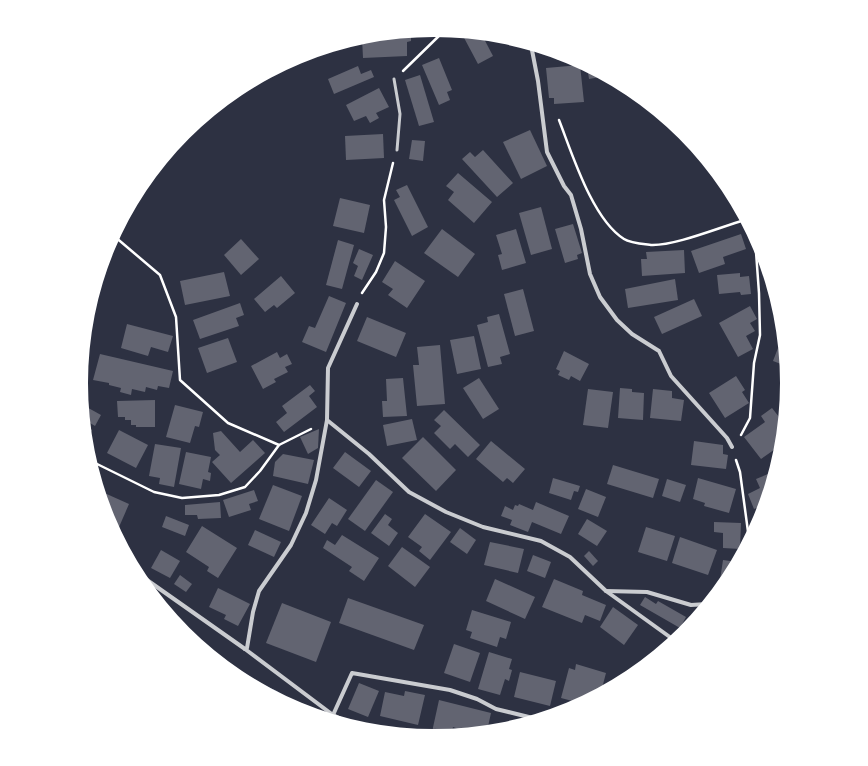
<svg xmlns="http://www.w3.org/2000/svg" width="868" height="766" viewBox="0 0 868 766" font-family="'Exo 2',sans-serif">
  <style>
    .water { fill: #4f5d75 }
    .building { fill: #626471 }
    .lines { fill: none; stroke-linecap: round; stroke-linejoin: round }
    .path { stroke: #fff; stroke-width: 2.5 }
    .service { stroke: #caccd0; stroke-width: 3 }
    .minor { stroke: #caccd0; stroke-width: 4 }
  </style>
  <rect width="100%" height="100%" fill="#2d3142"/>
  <path class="water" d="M256 681 277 691 300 709 249 682Z"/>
  <g class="building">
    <path d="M464 33 482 35 493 56 478 64 462 34Z"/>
    <path d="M392 34H411V41L407 42V56L363 58 362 38Z"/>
    <path d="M555 53 568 57 557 60Z"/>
    <path d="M439 58 452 90 447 92 450 100 439 105 422 65Z"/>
    <path d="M580 65 584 102 554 104V98H549L546 68Z"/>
    <path d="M358 66 361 74 371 70 374 77 334 94 328 79Z"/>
    <path d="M587 66 606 76 589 79Z"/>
    <path d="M420 75 434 122 419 126 405 80Z"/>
    <path d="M379 88 389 107 376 113 379 118 370 123 366 116 354 121 346 105Z"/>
    <path d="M530 130 547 166 521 179 503 142Z"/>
    <path d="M383 134 384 158 346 160 345 136Z"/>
    <path d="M412 140 425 141 423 161 409 159Z"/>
    <path d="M483 150 513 183 497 197 462 159 470 152 475 157Z"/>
    <path d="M458 173 492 202 474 223 448 200 454 192 446 186Z"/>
    <path d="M407 185 428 227 412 236 394 200 400 197 396 190Z"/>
    <path d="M340 198 370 205 364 233 333 226Z"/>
    <path d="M541 207 552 249 531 255 519 213Z"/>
    <path d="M573 224 582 253 577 255 578 259 565 263 555 229Z"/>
    <path d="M442 229 475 254 458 277 424 253Z"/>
    <path d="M516 229 526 263 502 270 498 255 502 254 496 235Z"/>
    <path d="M741 234 746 249 723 257 725 264 699 273 691 251Z"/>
    <path d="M241 239 259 259 241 275 224 255Z"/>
    <path d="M338 240 354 245 342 289 326 285Z"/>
    <path d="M359 249 373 255 362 280 354 276 358 266 353 263Z"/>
    <path d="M684 250 685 273 642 276 641 259H647L646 252Z"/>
    <path d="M395 261 425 281 407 308 388 295 393 289 382 282Z"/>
    <path d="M224 272 230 296 185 305 180 281Z"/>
    <path d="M740 273V277L749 276 751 294 741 295 740 292 719 294 717 275Z"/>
    <path d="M281 276 295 293 277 308 274 305 265 312 254 299Z"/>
    <path d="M675 279 678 300 628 308 625 289Z"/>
    <path d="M523 289 534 331 515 336 504 294Z"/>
    <path d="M329 296 346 303 326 352 302 342 309 326 315 328Z"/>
    <path d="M694 299 702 316 662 334 654 317Z"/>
    <path d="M240 303 244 315 236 318 239 326 200 339 193 320Z"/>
    <path d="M750 306 757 319 750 323 755 331 746 336 753 349 738 357 719 323Z"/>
    <path d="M499 314 510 354 500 357 502 364 488 367 477 325 488 322 487 317Z"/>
    <path d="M367 317 406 333 396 357 357 341Z"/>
    <path d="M127 324 173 336 168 352 151 347 148 356 121 348Z"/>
    <path d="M474 336 481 369 457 374 450 340Z"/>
    <path d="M228 338 237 362 207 373 198 348Z"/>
    <path d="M440 345 445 404 417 406 413 365H419L417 347Z"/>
    <path d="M778 348 784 350 781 364 773 361Z"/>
    <path d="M564 351 589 364 580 381 571 376 569 380 558 375 560 371 556 369Z"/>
    <path d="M277 352 280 358 287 354 292 364 285 367 288 372 274 379 276 382 263 389 251 366Z"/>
    <path d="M100 354 173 371 169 388 158 386 157 390 146 387 145 392 132 389 131 395 120 392 121 388 109 385V383L93 380Z"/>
    <path d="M736 376 745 390 742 392 749 403 725 418 709 393Z"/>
    <path d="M403 378 407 416 383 417 382 401H387L386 379Z"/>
    <path d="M479 378 499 409 483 419 463 388Z"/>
    <path d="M310 385 315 391 309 396 317 407 284 432 276 422 287 413 282 406Z"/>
    <path d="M620 388 632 389V392L644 393 643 420 618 418Z"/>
    <path d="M588 389 613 392 608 428 583 425Z"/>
    <path d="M653 389 672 391V398L684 400 681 421 650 418Z"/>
    <path d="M155 400V427H136V425H131V420H125V417H118L117 401Z"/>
    <path d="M83 405 101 415 95 426 85 420Z"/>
    <path d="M175 405 203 412 199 427 195 426 190 443 166 437Z"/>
    <path d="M772 408 783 422 781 445 761 459 744 437 765 422 761 416Z"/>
    <path d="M444 410 480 445 468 457 455 444 450 449 434 433 441 426 434 420Z"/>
    <path d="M412 419 417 440 387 446 383 425Z"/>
    <path d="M85 426 92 430 87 440Z"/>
    <path d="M319 429 318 448 308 454 300 437Z"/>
    <path d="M119 430 148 445 136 468 107 453Z"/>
    <path d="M221 431 240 452 253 440 265 453 231 483 212 462 220 455 215 450 213 433Z"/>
    <path d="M423 437 456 470 436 491 402 458Z"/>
    <path d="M491 441 525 469 513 483 507 478 503 482 476 459Z"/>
    <path d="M694 441 723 445V454L728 455 726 469 691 465Z"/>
    <path d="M155 444 181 448 174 487 159 484 160 478 149 476Z"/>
    <path d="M186 452 211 457 208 472 211 473 210 481 203 479 201 489 179 484Z"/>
    <path d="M345 452 371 471 359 487 333 468Z"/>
    <path d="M283 454 314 460 308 484 273 476 275 462Z"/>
    <path d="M613 465 659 479 653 498 607 484Z"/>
    <path d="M775 471 764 505 754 509 748 494 760 488 756 479Z"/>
    <path d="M553 478 580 486 578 492 574 491 571 500 549 493Z"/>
    <path d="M698 478 736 489 729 513 704 506 705 503 693 499Z"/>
    <path d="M667 479 686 485 680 502 662 496Z"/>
    <path d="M376 480 393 492 365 531 348 519Z"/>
    <path d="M273 485 302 496 289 531 259 519Z"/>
    <path d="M586 489 606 497 598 517 578 509Z"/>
    <path d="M254 490 258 501 249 504 251 510 229 517 223 500Z"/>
    <path d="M100 491 129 504 116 534 108 518Z"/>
    <path d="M329 498 347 510 337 526 332 523 325 534 311 525Z"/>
    <path d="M220 502 221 518 198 519 197 515H185V505Z"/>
    <path d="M536 502 569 516 561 534 532 522 528 532 510 525 512 520 501 516 505 506 513 510 515 505 518 506 519 504 533 510Z"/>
    <path d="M385 514 392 519 388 525 398 533 389 546 371 533Z"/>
    <path d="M425 514 451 532 430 560 419 551 422 547 408 537Z"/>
    <path d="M166 516 189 525 185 536 162 527Z"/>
    <path d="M587 519 607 531 597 546 578 534Z"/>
    <path d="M714 522 741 523 740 549 723 548V533L714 532Z"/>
    <path d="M202 526 237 548 218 578 207 571 209 567 186 552Z"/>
    <path d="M646 527 675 536 667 561 638 552Z"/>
    <path d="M460 528 476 540 467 554 450 542Z"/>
    <path d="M255 530 281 542 274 557 248 545Z"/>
    <path d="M342 535 379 558 364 581 349 571 352 567 323 548 327 540 335 545Z"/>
    <path d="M680 537 717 550 708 575 672 563Z"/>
    <path d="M490 542 524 549 518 573 484 565Z"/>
    <path d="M402 547 430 567 415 587 388 566Z"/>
    <path d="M161 550 180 561 170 578 151 568Z"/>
    <path d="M589 551 598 561 593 566 584 556Z"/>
    <path d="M533 555 551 562 545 578 527 571Z"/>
    <path d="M723 560 737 562 721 588 719 587Z"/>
    <path d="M180 575 192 584 186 592 174 584Z"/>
    <path d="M495 579 535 597 525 619 486 601Z"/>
    <path d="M554 579 583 591 582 595 606 605 600 621 585 615 582 623 542 607Z"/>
    <path d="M218 588 250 604 238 626 224 619 226 615 209 607Z"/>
    <path d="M645 597 656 604 658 601 686 617 680 628 640 605Z"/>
    <path d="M348 598 424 625 414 650 339 623Z"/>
    <path d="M282 603 331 622 316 662 266 643Z"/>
    <path d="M613 607 638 625 624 645 600 627Z"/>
    <path d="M472 610 511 622 506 639 500 637 497 647 470 638 472 632 466 630Z"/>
    <path d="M454 644 480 653 470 682 444 673Z"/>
    <path d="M489 652 512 659 509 669 512 670 509 681 505 679 500 695 478 689Z"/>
    <path d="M576 664 606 673 601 692 580 703 561 698 569 668 575 670Z"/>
    <path d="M520 672 556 681 550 706 514 697Z"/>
    <path d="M359 683 379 691 368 717 348 709Z"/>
    <path d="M609 683 615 684 608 689Z"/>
    <path d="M405 691 425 695 418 725 380 716 385 692 404 696Z"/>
    <path d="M439 700 491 713 487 731 460 733 461 730 453 727 451 734 444 735 432 732Z"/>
  </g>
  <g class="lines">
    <g class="path">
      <path d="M403 71 444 31"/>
      <path d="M559 120C572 153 592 219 624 239 630 243 643 244 651 245 675 246 720 227 745 220"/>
      <path d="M114 236 160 275 176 317 180 380 228 423 279 445 311 429"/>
      <path d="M362 293 376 272 384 253 386 227 384 200 393 163"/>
      <path d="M741 435 750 418 754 363 760 335 759 293 755 238"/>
      <path d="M736 460 740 472 749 539"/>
      <path d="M91 461 154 492 182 498 219 495 245 487 260 471 279 445"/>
    </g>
    <path class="service" d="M394 79 400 114 397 150"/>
    <g class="minor">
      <path d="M531 45 538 81 547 152 564 186 571 195 581 229 590 274 600 297 617 320 632 334 659 351 671 376 727 438 732 447"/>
      <path d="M357 304 328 368 327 420 369 454 409 492 446 512 483 527 541 541 570 557 606 591 674 640"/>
      <path d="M137 573 245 649 333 715 357 727"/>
      <path d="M606 591 647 592 691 605 707 604"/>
      <path d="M245 649 247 648 253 612 259 591 291 545 306 513 316 480 327 420"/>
      <path d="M333 715 352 673 450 690 477 699 496 709 537 719"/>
    </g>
  </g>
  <path d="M0 0H868V766H0ZM88 383a346 346 0 1 1 692 0a346 346 0 1 1-692 0Z" fill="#fff" fill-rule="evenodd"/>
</svg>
